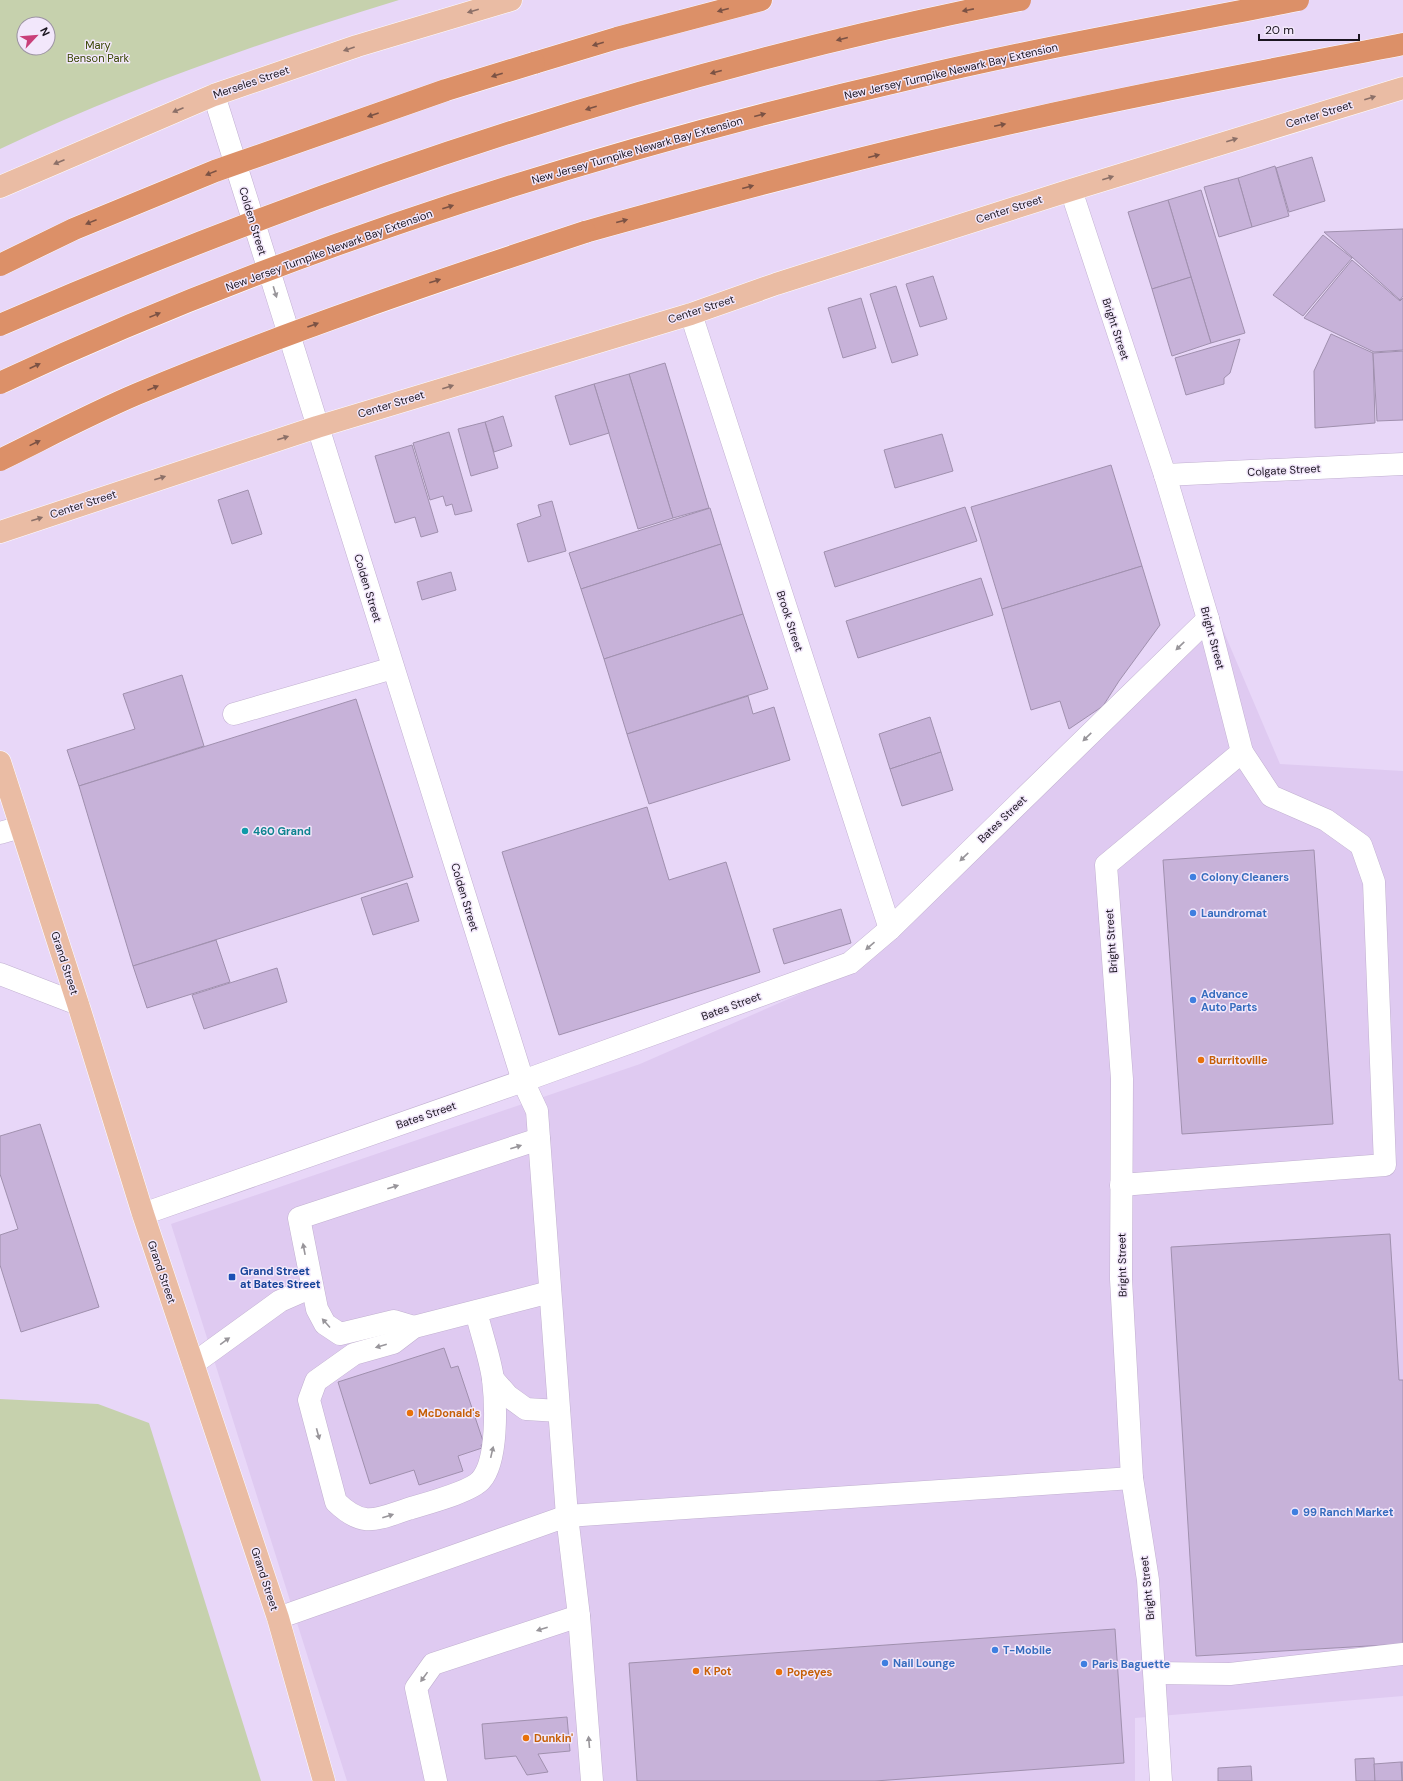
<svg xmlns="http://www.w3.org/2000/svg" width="1403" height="1781" viewBox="0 0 1403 1781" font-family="'DM Sans',sans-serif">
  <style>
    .built { fill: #dfcaf1 }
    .green { fill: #c6d1ad; fill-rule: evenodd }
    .building { fill: #c7b2d9; stroke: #a090ae }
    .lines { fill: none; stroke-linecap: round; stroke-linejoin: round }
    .minor-casing { stroke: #c1b0d0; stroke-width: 23 }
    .major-casing { stroke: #fff; stroke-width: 23 }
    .highway-casing { stroke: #fff; stroke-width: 23 }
    .minor { stroke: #fff; stroke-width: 22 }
    .major { stroke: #eabca4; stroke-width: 22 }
    .highway { stroke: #dc9068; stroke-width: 22 }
    .highway-bridge-casing { stroke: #fff; stroke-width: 23; stroke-linecap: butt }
    .highway-bridge { stroke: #dc9068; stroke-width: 22 }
    .oneway { fill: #7b5244 }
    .oneway2 { fill: #8c7068 }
    .oneway3 { fill: #98959a }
    .culture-dot { fill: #0f9aa8; stroke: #f2e7fb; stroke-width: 1.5 }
    .shop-dot { fill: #3f7fe0; stroke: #f2e7fb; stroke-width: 1.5 }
    .food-dot { fill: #e8710a; stroke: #f2e7fb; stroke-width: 1.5 }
    .transit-dot { fill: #1a4fb4; stroke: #f2e7fb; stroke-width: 1.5 }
    .labels { text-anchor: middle; stroke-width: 3; stroke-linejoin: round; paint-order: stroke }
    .park-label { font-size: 11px; fill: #374500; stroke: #f2e7fb }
    .street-label { font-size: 11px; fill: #1a141f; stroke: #f2e7fb }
    .culture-label { font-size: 11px; font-weight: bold; fill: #0d838f; stroke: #f2e7fb; text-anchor: start }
    .shop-label { font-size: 11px; font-weight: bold; fill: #366cbe; stroke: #f2e7fb; text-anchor: start }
    .food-label { font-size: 11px; font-weight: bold; fill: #c56008; stroke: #f2e7fb; text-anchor: start }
    .transit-label { font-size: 11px; font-weight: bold; fill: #164399; stroke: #f2e7fb; text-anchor: start }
  </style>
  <rect width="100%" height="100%" fill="#e8d7f8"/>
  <path class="built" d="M1215 611 1280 764 1403 771V1696L1135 1718V1781H347L171 1224 640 1064 857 969Z"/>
  <g class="green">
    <path d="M0 0H399C264 41 128 88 0 149ZM24 24H48V48H24Z"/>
    <path d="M0 1399 98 1404 149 1423 261 1781H0Z"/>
  </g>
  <g class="building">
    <path d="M1312 157 1325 201 1289 212 1276 168Z"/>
    <path d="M1275 166 1289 216 1252 227 1238 178Z"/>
    <path d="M1238 178 1252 227 1219 237 1204 187Z"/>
    <path d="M1201 190 1245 333 1211 343 1168 200Z"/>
    <path d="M1168 200 1191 277 1152 289 1128 212Z"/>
    <path d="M1403 229V296L1400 300 1324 232Z"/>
    <path d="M1323 235 1352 258 1303 316 1273 295Z"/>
    <path d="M1352 260 1400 301 1403 298V350L1374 352 1304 318Z"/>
    <path d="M933 276 947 319 920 327 906 284Z"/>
    <path d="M1191 277 1211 343 1172 356 1152 289Z"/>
    <path d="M896 286 918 355 892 363 870 294Z"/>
    <path d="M861 298 876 348 843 358 828 308Z"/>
    <path d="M1331 334 1373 353 1375 423 1315 428 1314 371Z"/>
    <path d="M1240 339 1230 373 1224 378V384L1186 395 1175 358Z"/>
    <path d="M1403 351V420L1377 421 1373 353Z"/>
    <path d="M665 363 709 508 673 518 629 374Z"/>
    <path d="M629 374 673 518 638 529 594 384Z"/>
    <path d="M594 384 609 433 570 445 555 396Z"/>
    <path d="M503 416 512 446 494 452 485 422Z"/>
    <path d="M485 422 498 468 471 476 458 429Z"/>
    <path d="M449 432 472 511 455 515 452 504 446 506 443 496 430 500 413 443Z"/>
    <path d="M942 434 953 471 895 488 884 450Z"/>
    <path d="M412 445 438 532 421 537 415 517 395 523 375 456Z"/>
    <path d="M1111 465 1142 566 1002 609 971 507Z"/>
    <path d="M248 490 262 534 232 544 218 500Z"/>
    <path d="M552 501 566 551 528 562 517 524 541 516 538 505Z"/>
    <path d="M965 507 977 541 835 587 824 552Z"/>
    <path d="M710 508 721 544 581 589 569 553Z"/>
    <path d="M721 544 743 614 604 659 581 589Z"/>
    <path d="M1142 566 1160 625 1119 681 1103 706 1069 729 1060 701 1031 710 1002 609Z"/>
    <path d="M451 572 456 590 422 600 417 582Z"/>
    <path d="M981 578 993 615 858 658 846 621Z"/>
    <path d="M743 614 768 689 627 734 604 659Z"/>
    <path d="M182 675 204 746 79 786 67 750 135 729 123 694Z"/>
    <path d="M748 696 753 714 774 707 790 760 649 804 627 734Z"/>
    <path d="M356 699 413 877 133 966 79 786Z"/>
    <path d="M930 717 941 752 890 769 879 734Z"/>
    <path d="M941 752 953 790 902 806 890 769Z"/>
    <path d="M647 807 669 880 726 862 760 972 559 1035 502 852Z"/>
    <path d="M1314 850 1333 1124 1182 1134 1163 860Z"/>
    <path d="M407 883 419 921 373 935 361 898Z"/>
    <path d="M841 909 851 943 784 964 773 929Z"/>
    <path d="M216 940 230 982 147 1008 133 966Z"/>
    <path d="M277 968 287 1002 204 1029 192 995Z"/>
    <path d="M40 1124 99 1307 21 1332 0 1265V1235L18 1229 0 1174V1136Z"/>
    <path d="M1390 1234 1399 1380H1403V1644L1196 1656 1171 1247Z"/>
    <path d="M444 1348 451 1368 458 1366 484 1444 481 1445 482 1448 458 1456 463 1471 419 1485 414 1470 370 1484 338 1382Z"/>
    <path d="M1115 1629 1124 1763 875 1781H637L629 1663Z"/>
    <path d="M567 1717 570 1751 538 1754 548 1772 527 1775 516 1756 485 1759 482 1724Z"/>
    <path d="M1374 1758 1375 1781H1356L1355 1759Z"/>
    <path d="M1401 1762H1403V1781H1402Z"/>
    <path d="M1401 1762 1402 1781H1375L1374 1764Z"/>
    <path d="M1251 1766 1252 1781H1218V1768Z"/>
  </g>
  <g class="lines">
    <defs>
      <g id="minor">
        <path d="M214 95 523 1081 537 1111 567 1516 1132 1478"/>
        <path d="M1071 190 1165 475 1208 619 1242 752 1106 865 1122 1079 1121 1279 1132 1478 1148 1580 1161 1781"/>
        <path d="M691 314 890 929"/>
        <path d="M1165 475 1403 464"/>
        <path d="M234 714 393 668"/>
        <path d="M0 833 21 827"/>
        <path d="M0 974 78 1004"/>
        <path d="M1121 1185 1385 1165 1374 882 1361 845 1326 820 1271 796 1242 752"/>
        <path d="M143 1214 523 1081 850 963 890 929 1208 619"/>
        <path d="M476 1311C481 1333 490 1357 493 1379 496 1404 498 1461 481 1480 471 1492 424 1504 408 1509 375 1520 363 1528 336 1502L309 1400 316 1381 354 1354 393 1343 414 1327 550 1292"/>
        <path d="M414 1327 394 1321 340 1334 325 1324 317 1309 299 1218 539 1139"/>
        <path d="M193 1364 280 1301 312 1287"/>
        <path d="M493 1379 508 1396 526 1409 559 1411"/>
        <path d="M278 1618 567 1516 579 1616 592 1781"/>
        <path d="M1155 1673 1230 1674 1403 1654"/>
        <path d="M436 1781 416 1688 433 1664 579 1616"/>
      </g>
      <g id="major">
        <path d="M0 187 214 95 357 46 511 0"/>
        <path d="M0 532 317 427 691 314 776 284 1071 190 1403 88"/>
        <path d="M0 762 78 1004 143 1214 278 1618 324 1781"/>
      </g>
      <g id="highway">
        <path d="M534 63 617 38 761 0"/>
        <path d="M585 232C718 195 851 159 985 129 1124 97 1264 71 1403 44"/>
      </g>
    </defs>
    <use href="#minor" class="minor-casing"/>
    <use href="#major" class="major-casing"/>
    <use href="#highway" class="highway-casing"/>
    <use href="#minor" class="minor"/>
    <use href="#major" class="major"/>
    <use href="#highway" class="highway"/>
    <defs>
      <g id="highway-bridge">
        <path d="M0 265 74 229 215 171 446 90 534 63"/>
        <path d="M0 325C327 183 670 69 1020 0"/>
        <path d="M0 383C292 246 603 149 917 77 1043 47 1171 25 1298 0"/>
        <path d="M0 460C45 438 90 414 137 394 283 333 434 282 585 232"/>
      </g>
    </defs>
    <use href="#highway-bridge" class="highway-bridge-casing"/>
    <use href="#highway-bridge" class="highway-bridge"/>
  </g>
  <defs><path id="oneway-solid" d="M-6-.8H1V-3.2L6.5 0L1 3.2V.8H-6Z"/></defs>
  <g class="oneway">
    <use href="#oneway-solid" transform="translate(723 10) rotate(165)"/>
    <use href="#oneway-solid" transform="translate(968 10) rotate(169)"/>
    <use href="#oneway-solid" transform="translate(842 39) rotate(166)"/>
    <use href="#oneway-solid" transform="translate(598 44) rotate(164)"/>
    <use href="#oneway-solid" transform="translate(716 72) rotate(165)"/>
    <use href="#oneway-solid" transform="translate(497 75) rotate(163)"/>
    <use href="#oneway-solid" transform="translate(591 108) rotate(163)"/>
    <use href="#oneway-solid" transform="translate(373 115) rotate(161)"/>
    <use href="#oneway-solid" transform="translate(760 115) rotate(-15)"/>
    <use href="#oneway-solid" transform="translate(1000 125) rotate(-12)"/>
    <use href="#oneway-solid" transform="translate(874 156) rotate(-14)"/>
    <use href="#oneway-solid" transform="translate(211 173) rotate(158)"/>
    <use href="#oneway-solid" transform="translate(748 187) rotate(-15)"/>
    <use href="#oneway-solid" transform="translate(448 207) rotate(-18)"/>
    <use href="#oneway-solid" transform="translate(622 221) rotate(-15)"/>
    <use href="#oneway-solid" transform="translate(91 222) rotate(158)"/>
    <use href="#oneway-solid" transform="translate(435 281) rotate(-18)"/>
    <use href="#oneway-solid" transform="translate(155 315) rotate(-22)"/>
    <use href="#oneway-solid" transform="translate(313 325) rotate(-20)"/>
    <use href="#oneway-solid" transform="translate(35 366) rotate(-25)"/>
    <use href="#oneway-solid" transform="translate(153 388) rotate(-22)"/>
    <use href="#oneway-solid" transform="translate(35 443) rotate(-26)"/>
  </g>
  <g class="oneway2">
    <use href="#oneway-solid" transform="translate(473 11) rotate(164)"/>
    <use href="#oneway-solid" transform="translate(349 49) rotate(161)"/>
    <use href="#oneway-solid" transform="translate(1370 98) rotate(-17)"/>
    <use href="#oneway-solid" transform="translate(178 110) rotate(157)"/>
    <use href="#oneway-solid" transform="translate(1232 140) rotate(-17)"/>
    <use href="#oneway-solid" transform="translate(59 162) rotate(157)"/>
    <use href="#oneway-solid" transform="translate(1108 178) rotate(-17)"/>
    <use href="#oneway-solid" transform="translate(448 387) rotate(-17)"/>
    <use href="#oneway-solid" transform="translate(283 438) rotate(-18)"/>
    <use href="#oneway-solid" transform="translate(160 478) rotate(-18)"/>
    <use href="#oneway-solid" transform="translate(37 519) rotate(-18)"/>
  </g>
  <g class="oneway3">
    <use href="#oneway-solid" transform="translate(275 292) rotate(73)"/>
    <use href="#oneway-solid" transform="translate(1180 646) rotate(136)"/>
    <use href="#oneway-solid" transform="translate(1087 737) rotate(136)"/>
    <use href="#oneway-solid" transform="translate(964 857) rotate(136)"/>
    <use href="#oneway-solid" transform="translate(870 946) rotate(139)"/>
    <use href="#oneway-solid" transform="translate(516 1147) rotate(-18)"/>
    <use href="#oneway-solid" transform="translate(393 1187) rotate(-18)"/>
    <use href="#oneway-solid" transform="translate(304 1249) rotate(-101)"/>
    <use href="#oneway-solid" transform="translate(326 1323) rotate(-132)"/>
    <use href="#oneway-solid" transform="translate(225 1341) rotate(-36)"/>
    <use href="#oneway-solid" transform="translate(381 1346) rotate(164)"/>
    <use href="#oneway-solid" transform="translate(318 1434) rotate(75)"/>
    <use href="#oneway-solid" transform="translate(492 1452) rotate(-77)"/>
    <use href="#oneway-solid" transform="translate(388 1516) rotate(-18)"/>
    <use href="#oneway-solid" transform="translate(542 1629) rotate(162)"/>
    <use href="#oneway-solid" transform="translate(424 1677) rotate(126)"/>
    <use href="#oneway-solid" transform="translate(589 1742) rotate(-95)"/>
  </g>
  <circle class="culture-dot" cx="245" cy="831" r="4"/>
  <g class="shop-dot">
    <circle cx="1193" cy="877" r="4"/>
    <circle cx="1193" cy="913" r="4"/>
    <circle cx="1193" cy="1000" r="4"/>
    <circle cx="1295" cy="1512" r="4"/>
    <circle cx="995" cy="1650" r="4"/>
    <circle cx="885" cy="1663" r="4"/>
    <circle cx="1084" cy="1664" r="4"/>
  </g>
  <g class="food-dot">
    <circle cx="1201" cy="1060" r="4"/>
    <circle cx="410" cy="1413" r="4"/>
    <circle cx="696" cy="1671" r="4"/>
    <circle cx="779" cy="1672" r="4"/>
    <circle cx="526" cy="1738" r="4"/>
  </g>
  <rect class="transit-dot" x="228" y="1273" width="8" height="8" rx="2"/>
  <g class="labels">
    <g class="park-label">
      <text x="98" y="49">Mary<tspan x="98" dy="13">Benson Park</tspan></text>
    </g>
    <g class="street-label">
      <text transform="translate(951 71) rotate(-13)" y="4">New Jersey Turnpike Newark Bay Extension</text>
      <text transform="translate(251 82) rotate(-19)" y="4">Merseles Street</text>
      <text transform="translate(1319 114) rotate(-17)" y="4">Center Street</text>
      <text transform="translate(637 150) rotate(-16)" y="4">New Jersey Turnpike Newark Bay Extension</text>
      <text transform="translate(1009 209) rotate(-18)" y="4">Center Street</text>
      <text transform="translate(253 221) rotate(73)" y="4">Colden Street</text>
      <text transform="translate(329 250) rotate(-20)" y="4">New Jersey Turnpike Newark Bay Extension</text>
      <text transform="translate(701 309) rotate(-18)" y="4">Center Street</text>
      <text transform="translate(1116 329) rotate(72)" y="4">Bright Street</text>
      <text transform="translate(391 404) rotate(-17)" y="4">Center Street</text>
      <text transform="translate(1284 470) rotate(-3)" y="4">Colgate Street</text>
      <text transform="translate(83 504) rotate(-18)" y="4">Center Street</text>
      <text transform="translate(368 588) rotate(73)" y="4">Colden Street</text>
      <text transform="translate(790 621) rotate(72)" y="4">Brook Street</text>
      <text transform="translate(1213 638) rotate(75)" y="4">Bright Street</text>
      <text transform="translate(1002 819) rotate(-44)" y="4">Bates Street</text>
      <text transform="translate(465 897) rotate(73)" y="4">Colden Street</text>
      <text transform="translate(1111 941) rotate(-94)" y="4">Bright Street</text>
      <text transform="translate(65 963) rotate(72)" y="4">Grand Street</text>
      <text transform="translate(731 1006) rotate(-20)" y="4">Bates Street</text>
      <text transform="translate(426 1115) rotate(-19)" y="4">Bates Street</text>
      <text transform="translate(1122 1265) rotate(-91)" y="4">Bright Street</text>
      <text transform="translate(162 1272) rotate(71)" y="4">Grand Street</text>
      <text transform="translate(265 1579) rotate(72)" y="4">Grand Street</text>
      <text transform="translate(1147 1588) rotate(-96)" y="4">Bright Street</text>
    </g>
    <g class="culture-label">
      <text x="253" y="835">460 Grand</text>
    </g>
    <g class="shop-label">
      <text x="1201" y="881">Colony Cleaners</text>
      <text x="1201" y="917">Laundromat</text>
      <text x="1201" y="998">Advance<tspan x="1201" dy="13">Auto Parts</tspan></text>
      <text x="1303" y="1516">99 Ranch Market</text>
      <text x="1003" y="1654">T-Mobile</text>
      <text x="893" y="1667">Nail Lounge</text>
      <text x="1092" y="1668">Paris Baguette</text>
    </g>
    <g class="food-label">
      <text x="1209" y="1064">Burritoville</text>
      <text x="418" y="1417">McDonald's</text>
      <text x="704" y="1675">K Pot</text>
      <text x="787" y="1676">Popeyes</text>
      <text x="534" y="1742">Dunkin'</text>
    </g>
    <g class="transit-label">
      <text x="240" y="1275">Grand Street<tspan x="240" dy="13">at Bates Street</tspan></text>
    </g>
  </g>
  <g transform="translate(36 36) rotate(64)"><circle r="19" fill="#f2e7fb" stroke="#9c93a3"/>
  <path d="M0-3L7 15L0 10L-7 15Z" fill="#c93f79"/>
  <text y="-6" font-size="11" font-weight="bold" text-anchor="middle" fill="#1a141f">N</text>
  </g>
  <path d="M1259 34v6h100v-6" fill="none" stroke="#1a141f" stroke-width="2"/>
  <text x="1265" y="34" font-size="12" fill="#1a141f" stroke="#f2e7fb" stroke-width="3" paint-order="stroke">20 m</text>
</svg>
